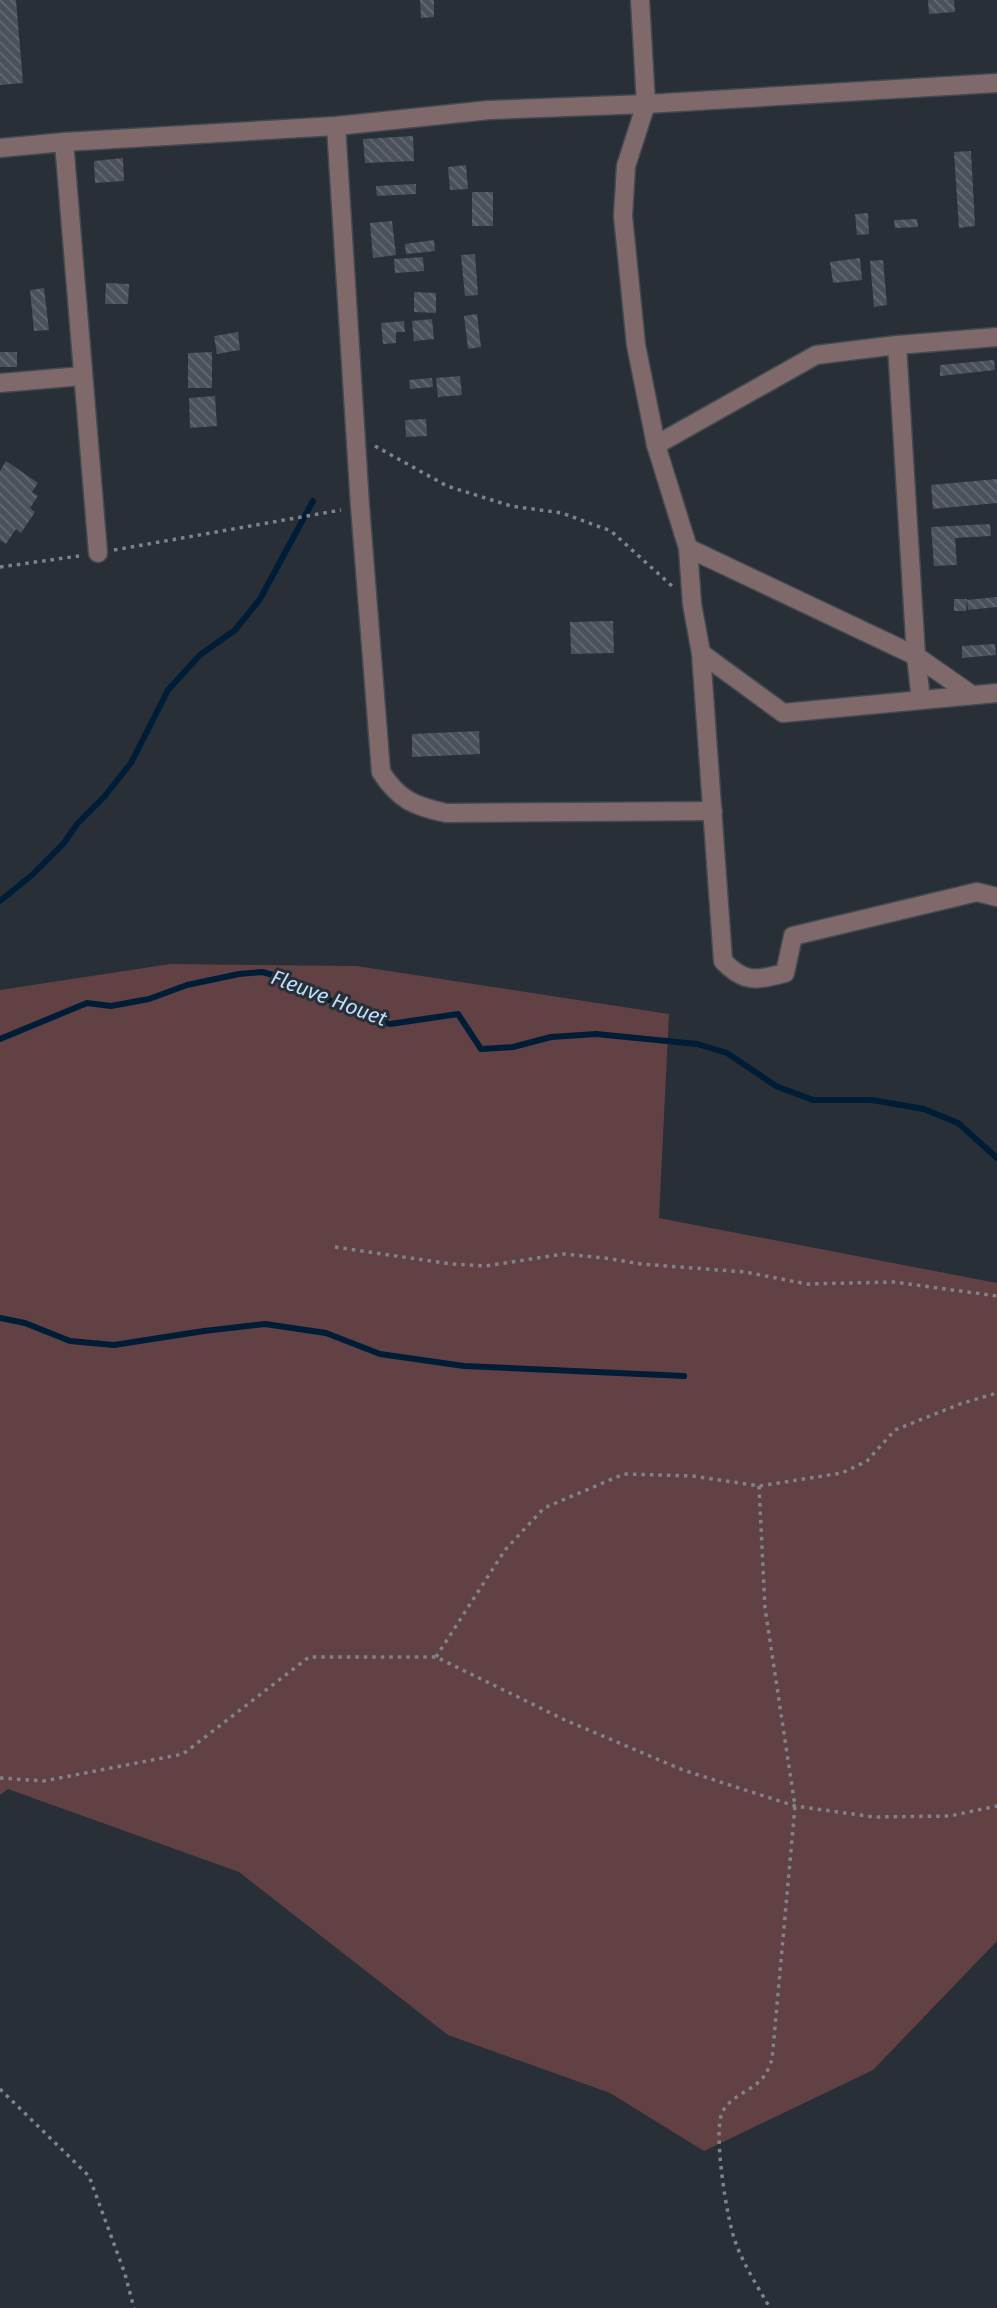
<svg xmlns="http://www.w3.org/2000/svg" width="997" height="2308" viewBox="0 0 997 2308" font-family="'Fira Sans',sans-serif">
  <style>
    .green { fill: #614144 }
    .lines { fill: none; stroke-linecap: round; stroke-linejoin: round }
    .stream { stroke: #001d37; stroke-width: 6 }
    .building { fill: url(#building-back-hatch) }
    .minor-casing { stroke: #434a50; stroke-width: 21 }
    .path { stroke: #7e8489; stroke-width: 3.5; stroke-dasharray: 3.5 5; stroke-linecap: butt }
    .minor { stroke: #7f696b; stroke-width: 18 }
    .labels { text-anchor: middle; stroke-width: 6; stroke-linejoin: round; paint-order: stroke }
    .water-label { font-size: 21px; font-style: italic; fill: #bcddfd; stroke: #282f36 }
  </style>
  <defs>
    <pattern id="building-back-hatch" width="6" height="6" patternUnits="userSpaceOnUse" patternTransform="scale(1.75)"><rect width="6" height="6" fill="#4a5159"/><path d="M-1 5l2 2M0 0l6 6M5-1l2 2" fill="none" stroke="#646a71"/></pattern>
  </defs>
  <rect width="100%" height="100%" fill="#282f36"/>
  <path class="green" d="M170 964 356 966 669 1014 659 1218 997 1283V1941L873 2070 704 2151 610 2093 448 2035 239 1872 8 1789 0 1795V990Z"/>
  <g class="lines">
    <g class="stream">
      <path d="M0 901 32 875 64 843 77 824 104 797 131 763 168 690 200 655 235 630 260 599 313 501"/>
      <path d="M0 1039 87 1003 111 1006 149 999 187 985 239 974 262 972 288 979 353 1012 390 1024 458 1014 481 1049 513 1047 551 1037 596 1034 697 1044 727 1053 776 1086 813 1100H872L924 1109 958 1123 997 1158"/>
      <path d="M0 1318 25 1323 70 1341 114 1345 204 1331 265 1324 326 1333 380 1354 464 1366 684 1376"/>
    </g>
  </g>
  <g class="building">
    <path d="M0 0H16L23 83 0 85Z"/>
    <path d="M420 0H434V17L421 18Z"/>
    <path d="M928 0H954L955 12 929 14Z"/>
    <path d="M413 136 414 161 365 163 363 139Z"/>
    <path d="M971 151 975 226 959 228 954 152Z"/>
    <path d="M123 158 124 181 95 183 94 161Z"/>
    <path d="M466 165 468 189 450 190 448 167Z"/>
    <path d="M416 184V194L377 196 376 186Z"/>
    <rect x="472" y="192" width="21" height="34"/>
    <path d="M868 213 869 234 857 235 855 214Z"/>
    <path d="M917 219 918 227 895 228 894 220Z"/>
    <path d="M392 221 396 255 373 258 370 223Z"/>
    <path d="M434 240 435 251 406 254 405 244Z"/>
    <path d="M475 254 478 295 465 296 461 255Z"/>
    <path d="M423 257 424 271 395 273 394 259Z"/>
    <path d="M860 258 862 280 833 283 830 262Z"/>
    <path d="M883 260 887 305 874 307 870 261Z"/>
    <path d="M106 283 129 284 128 304H105Z"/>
    <path d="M44 288 49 330 34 331 30 290Z"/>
    <path d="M414 292 436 293V313L414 312Z"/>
    <path d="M477 314 481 347 468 349 464 316Z"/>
    <path d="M432 319 434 339 414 341 412 321Z"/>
    <path d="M404 321 405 332H396V343L383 344 381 323Z"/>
    <path d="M238 332 240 350 217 354 214 336Z"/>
    <rect x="0" y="352" width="17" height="15"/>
    <path d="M212 352V388H188V353Z"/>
    <path d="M994 360 995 370 940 376V365Z"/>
    <path d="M460 376 462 395 438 397 436 378Z"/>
    <path d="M432 378 433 387 410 389 409 380Z"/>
    <path d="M215 396 217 426 190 428 189 398Z"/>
    <path d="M426 419 427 436 406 437 405 420Z"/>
    <path d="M6 461 38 483 32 492 38 496 30 508 35 512 21 533 16 529 6 544 0 540V471Z"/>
    <path d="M997 479V503L933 509 931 485Z"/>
    <path d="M990 524 991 536 955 538 957 565 934 566 931 527Z"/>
    <path d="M997 597V607L968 610 967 600Z"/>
    <path d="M954 599H967L966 611H954Z"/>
    <path d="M613 621 614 653 571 654 570 622Z"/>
    <path d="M995 644 996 655 962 658V646Z"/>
    <path d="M479 731 480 754 412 757V734Z"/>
  </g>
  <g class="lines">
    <defs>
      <g id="minor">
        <path d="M640 0 646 104 626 166 623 216 636 345 656 445 688 548 692 604 701 653 723 961C745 984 757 980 785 973L793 936 977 892 997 897"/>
        <path d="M336 126 360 506 381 772C399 800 414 806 446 813L713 811"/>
        <path d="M64 142 98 553"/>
        <path d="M0 148 64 142 336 126 489 110 646 104 997 83"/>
        <path d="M897 345 916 656 921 700"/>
        <path d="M0 383 82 376"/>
        <path d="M656 445 816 355 897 345 997 337"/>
        <path d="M688 548 916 656 972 695"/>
        <path d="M701 653 783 713 997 693"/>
      </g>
    </defs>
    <use href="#minor" class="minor-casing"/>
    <g class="path">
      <path d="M375 446 447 486 511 506 562 513 611 531 672 586"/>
      <path d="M114 550 341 510"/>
      <path d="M0 567 79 556"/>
      <path d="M335 1247 451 1264 486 1266 563 1254 605 1258 641 1264 745 1272 807 1284 894 1282 997 1296"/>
      <path d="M759 1486 765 1608 795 1806 772 2060C770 2064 768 2071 765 2075 754 2091 730 2095 722 2113 713 2134 727 2219 735 2241 743 2264 758 2287 770 2308"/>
      <path d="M436 1657 505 1550 544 1508 624 1474 693 1476 759 1486 842 1473 867 1461 895 1430 960 1404 997 1393"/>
      <path d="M0 1778 44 1781 183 1754 309 1657H436L565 1720 683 1770 795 1806 874 1817 950 1816 997 1806"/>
      <path d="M0 2089 89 2176 125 2274 134 2308"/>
    </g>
    <use href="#minor" class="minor"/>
  </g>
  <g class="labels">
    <g class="water-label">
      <text transform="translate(329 998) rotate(21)" y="7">Fleuve Houet</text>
    </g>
  </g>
</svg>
